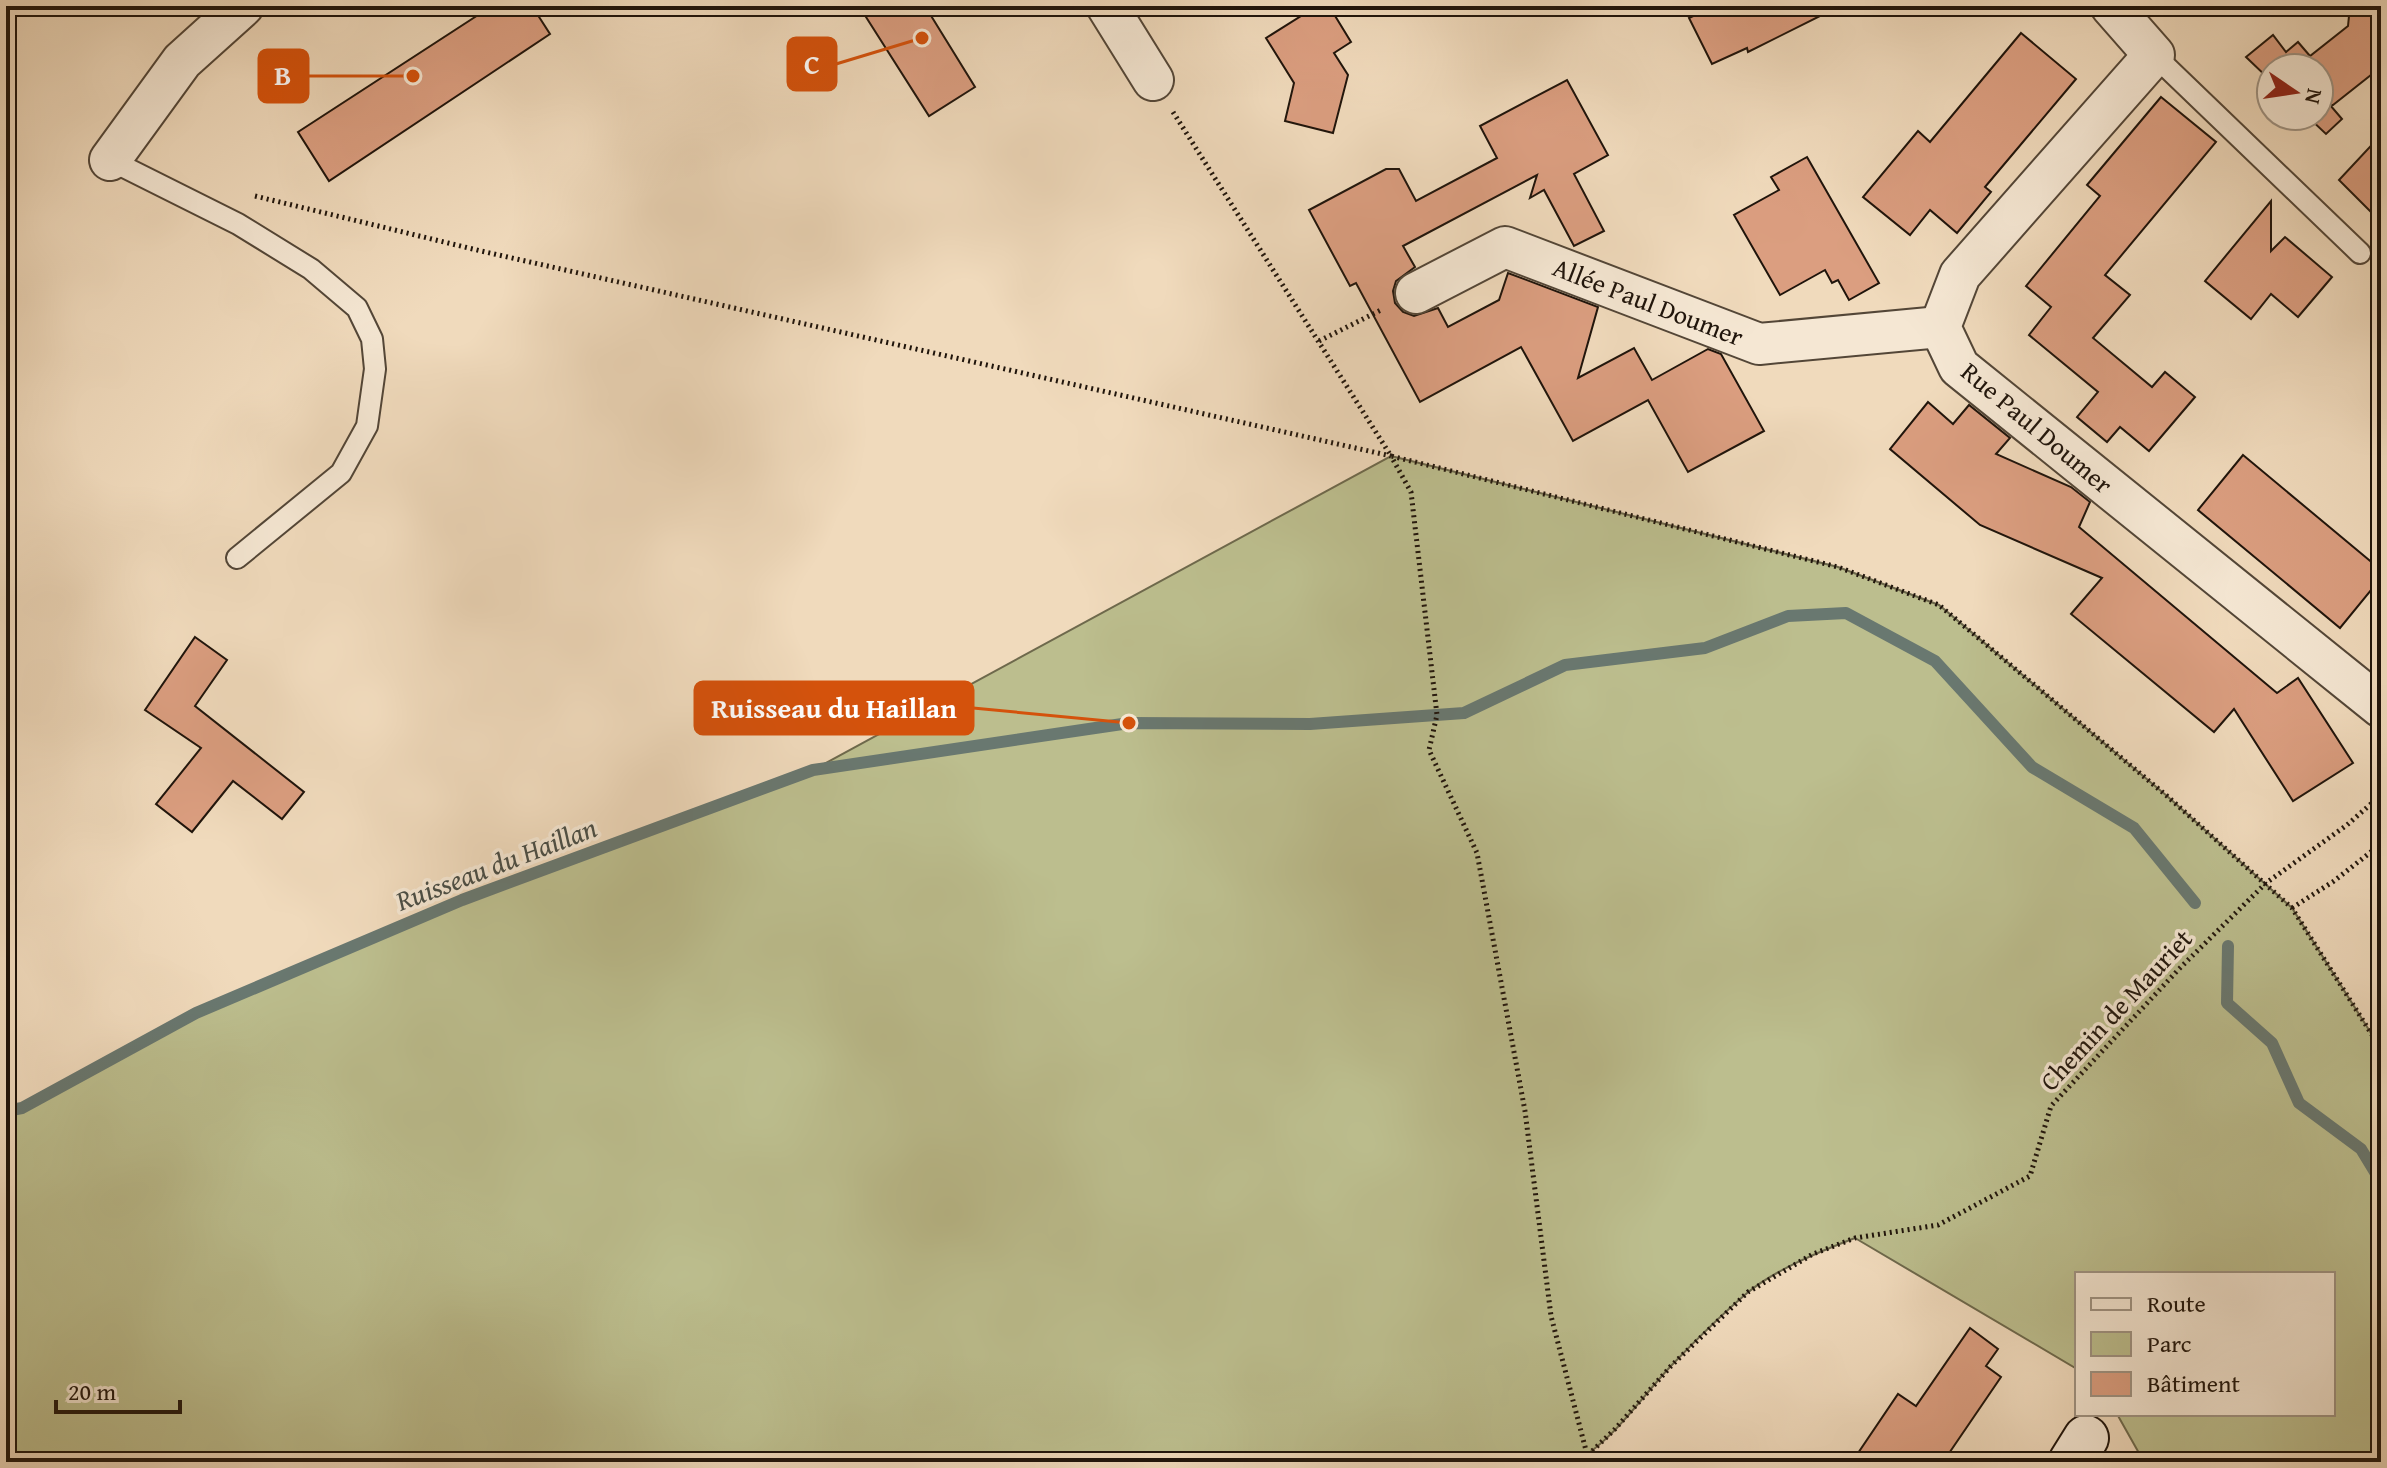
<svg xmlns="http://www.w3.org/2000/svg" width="2387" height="1468" viewBox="0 0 2387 1468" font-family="'Gentium Book Plus',serif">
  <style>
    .green { fill: #bcbe8e; stroke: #6e694c; stroke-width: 2 }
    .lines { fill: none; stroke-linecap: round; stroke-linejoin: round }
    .stream { stroke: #697870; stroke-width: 12 }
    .building { fill: #db9e80; stroke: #1f140b; stroke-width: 2 }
    .lane-casing { stroke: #534637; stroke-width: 24 }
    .street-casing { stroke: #534637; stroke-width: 44 }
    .secondary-casing { stroke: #1f140b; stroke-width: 48 }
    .path { stroke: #1f140b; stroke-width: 5; stroke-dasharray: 2 4; stroke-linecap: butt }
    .lane { stroke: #f5e7d3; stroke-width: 20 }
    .street { stroke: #f5e7d3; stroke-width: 40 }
    .secondary { stroke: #f5e7d3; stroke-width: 44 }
    .labels { text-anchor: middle; stroke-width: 7; stroke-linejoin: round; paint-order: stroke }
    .street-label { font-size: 26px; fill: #1f140b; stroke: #f5e7d3 }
    .water-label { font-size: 28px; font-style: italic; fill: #4a4e46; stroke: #f5e7d3 }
    .leader { fill: none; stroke: #d4520c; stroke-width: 3 }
    .callout-dot { fill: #d4520c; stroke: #f5e7d3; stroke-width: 3 }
    .callout { fill: #d4520c; stroke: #d4520c; stroke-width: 3 }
    .callout-label { font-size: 28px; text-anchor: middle; font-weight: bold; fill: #fff }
  </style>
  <rect width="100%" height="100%" fill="#f0dabc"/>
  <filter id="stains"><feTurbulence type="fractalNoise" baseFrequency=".0025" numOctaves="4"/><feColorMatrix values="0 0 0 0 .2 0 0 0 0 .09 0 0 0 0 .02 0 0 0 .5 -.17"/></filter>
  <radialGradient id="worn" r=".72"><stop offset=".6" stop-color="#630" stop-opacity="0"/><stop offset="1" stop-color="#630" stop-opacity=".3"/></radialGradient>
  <path class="green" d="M1391 456 1838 567 1939 605 2167 796 2292 908 2381 1049V1462H2144L2117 1414H2333V1274H2077V1369L1855 1238C1821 1251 1774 1270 1746 1294 1720 1316 1694 1342 1670 1367 1640 1399 1614 1440 1575 1462H6V1111L23 1108 196 1013 462 900 813 770Z"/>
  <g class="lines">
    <g class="stream">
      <path d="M2228 946 2227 1003 2272 1043 2299 1103 2361 1149 2381 1182"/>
      <path d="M6 1111 22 1108 196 1013 462 900 813 770 1129 723 1310 724 1464 713 1565 665 1705 648 1788 616 1846 613 1935 661 2032 767 2134 828 2195 903"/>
    </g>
  </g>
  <g class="building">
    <path d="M492 6H532L550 34 329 181 298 132Z"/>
    <path d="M859 6H925L975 87 929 116Z"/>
    <path d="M1317 6H1329L1351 42 1334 53 1348 75 1333 133 1285 121 1294 83 1266 38Z"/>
    <path d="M1714 6H1840L1748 52 1747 48 1712 64 1689 18Z"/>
    <path d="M2350 6H2373L2381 16V67L2333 105H2330L2342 119 2326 134 2307 116H2319V68H2271V81L2246 57 2273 35 2286 52 2298 42 2310 56 2348 26Z"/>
    <path d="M2021 33 2076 79 1985 187 1991 192 1957 233 1930 210 1910 235 1863 197 1918 131 1930 142Z"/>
    <path d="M1567 80 1608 155 1574 174 1604 231 1574 246 1544 190 1530 198 1537 175 1403 246 1415 267 1396 281 1393 291 1395 303 1403 312 1414 316 1438 308 1448 327 1499 300 1508 273 1598 307 1578 378 1634 348 1652 380 1708 349 1721 354 1764 431 1688 472 1648 400 1573 441 1521 347 1420 402 1356 283 1350 286 1309 210 1386 169H1399L1416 201 1497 158 1480 126Z"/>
    <path d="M2161 97 2216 142 2105 275 2130 295 2093 338 2152 387 2165 372 2195 397 2149 451 2120 427 2107 442 2077 417 2098 392 2029 335 2051 307 2026 286 2100 196 2087 185Z"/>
    <path d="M2381 135V222L2339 180Z"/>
    <path d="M1807 157 1879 283 1849 300 1838 280 1832 283 1825 270 1780 295 1734 215 1779 190 1771 177Z"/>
    <path d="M2271 201V251L2285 237 2332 277 2298 317 2271 294 2251 319 2205 281Z"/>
    <path d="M1928 402 1953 424 1969 405 2010 438 1996 454 2071 487 2090 502 2079 527 2277 693 2298 678 2353 763 2293 801 2234 709 2214 732 2071 614 2102 578 1980 525 1890 449Z"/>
    <path d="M2243 455 2381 570V578L2340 628 2198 510Z"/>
    <path d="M195 637 227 660 195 706 304 792 282 819 233 781 192 832 156 804 201 748 145 710Z"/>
    <path d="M1970 1328 1998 1349 1986 1366 2001 1377 1943 1462H1852L1898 1394 1916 1406Z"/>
  </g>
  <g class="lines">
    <defs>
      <g id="lane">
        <path d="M2154 55 2360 253"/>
        <path d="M110 160 238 224 311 269 357 308 372 339 375 369 367 426 341 473 237 558"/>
      </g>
      <g id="street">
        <path d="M1107 6 1153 80"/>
        <path d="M2111 6 2154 55 1960 275 1940 327 1959 367 2381 707"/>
        <path d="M110 160 182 61 243 6"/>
        <path d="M1416 293 1505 247 1759 344 1940 327"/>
      </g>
      <path id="secondary" d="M2071 1462 2086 1438"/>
    </defs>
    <use href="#lane" class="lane-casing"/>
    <use href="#street" class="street-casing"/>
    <use href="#secondary" class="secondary-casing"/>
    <g class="path">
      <path d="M1173 112 1391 456 1838 567 1939 605 2167 796 2292 908 2381 1049"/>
      <path d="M255 196 481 251 1391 456 1411 492 1437 715 1429 750 1477 853 1525 1111 1551 1316 1589 1462"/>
      <path d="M1319 341 1383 309"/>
      <path d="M2292 908 2334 881 2381 844"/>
      <path d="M1588 1455 1615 1429 1671 1366 1748 1292 1813 1254 1855 1238 1938 1225 2030 1176 2051 1106 2179 969 2266 883 2347 825 2381 795"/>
    </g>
    <use href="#lane" class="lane"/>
    <use href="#street" class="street"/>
    <use href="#secondary" class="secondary"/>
  </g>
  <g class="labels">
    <g class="street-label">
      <text transform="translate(1648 302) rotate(21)" y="9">Allée Paul Doumer</text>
      <text transform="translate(2037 428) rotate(40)" y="9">Rue Paul Doumer</text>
      <text transform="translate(2116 1010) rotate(-47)" y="9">Chemin de Mauriet</text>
    </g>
    <g class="water-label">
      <text transform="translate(496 864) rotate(-21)" y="10">Ruisseau du Haillan</text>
    </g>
  </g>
  <path class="leader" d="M922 38L836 64M413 76L308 76M1129 723L973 708"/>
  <g class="callout-dot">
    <circle cx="922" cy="38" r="8"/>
    <circle cx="413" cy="76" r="8"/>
    <circle cx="1129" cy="723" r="8"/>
  </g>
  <g class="callout">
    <rect x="788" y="38" width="48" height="52" rx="8"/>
    <rect x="259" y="50" width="49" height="52" rx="8"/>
    <rect x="695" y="682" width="278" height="52" rx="8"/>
  </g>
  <g class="callout-label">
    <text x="812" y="74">C</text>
    <text x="283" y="85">B</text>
    <text x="834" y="718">Ruisseau du Haillan</text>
  </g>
  <rect width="2387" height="1468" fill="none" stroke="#f0dabc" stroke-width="32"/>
  <rect x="8" y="8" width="2371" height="1452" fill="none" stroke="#1f140b" stroke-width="4"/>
  <rect x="16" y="16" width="2355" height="1436" fill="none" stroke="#1f140b" stroke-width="2"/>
  <rect x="2075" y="1272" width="260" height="144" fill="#f5e7d3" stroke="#9f9383" stroke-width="2"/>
  <rect x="2091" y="1298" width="40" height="12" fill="#f5e7d3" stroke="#9f9383" stroke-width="2"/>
  <text x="2147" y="1312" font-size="24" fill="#1f140b">Route</text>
  <rect x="2091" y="1332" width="40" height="24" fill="#bcbe8e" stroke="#9f9383" stroke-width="2"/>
  <text x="2147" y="1352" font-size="24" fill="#1f140b">Parc</text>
  <rect x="2091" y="1372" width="40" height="24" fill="#db9e80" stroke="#9f9383" stroke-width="2"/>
  <text x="2147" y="1392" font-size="24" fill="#1f140b">Bâtiment</text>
  <g transform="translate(2295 92) rotate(103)"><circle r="38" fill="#f5e7d3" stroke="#9f9383" stroke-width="2"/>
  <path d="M0-6L14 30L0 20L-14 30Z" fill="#8f2418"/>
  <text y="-12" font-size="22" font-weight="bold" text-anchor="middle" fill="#1f140b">N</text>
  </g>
  <path d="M56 1400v12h124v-12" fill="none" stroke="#1f140b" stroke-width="4"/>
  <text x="68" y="1400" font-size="24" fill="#1f140b" stroke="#f5e7d3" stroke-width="6" paint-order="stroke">20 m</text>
  <rect width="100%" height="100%" filter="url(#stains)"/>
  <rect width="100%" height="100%" fill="url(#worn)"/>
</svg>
